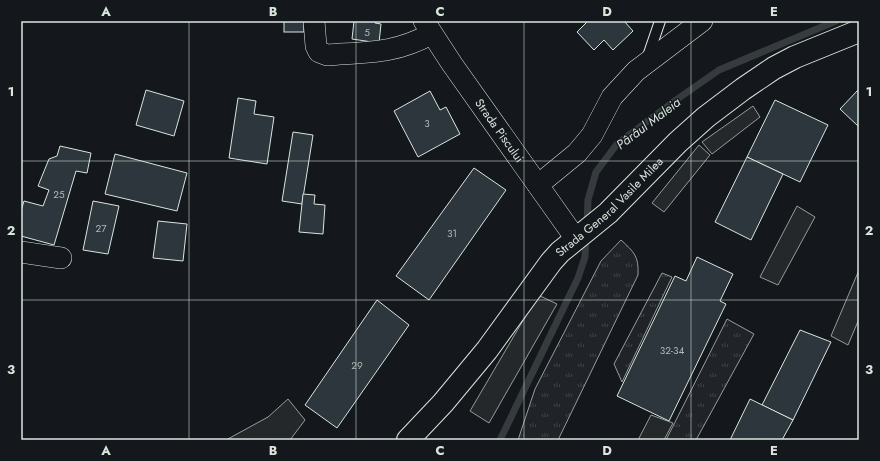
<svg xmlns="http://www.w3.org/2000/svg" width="880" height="461" viewBox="0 0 880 461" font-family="Jost,sans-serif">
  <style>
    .grass { fill: url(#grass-tufts); stroke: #939e99 }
    .parking { fill: #24282b; stroke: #939e99 }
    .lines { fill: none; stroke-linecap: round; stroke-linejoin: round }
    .stream { stroke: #363b3e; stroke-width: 7 }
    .building { fill: #2c363c; stroke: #d8e6dc }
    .lane-casing { stroke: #d8e6dc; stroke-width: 12 }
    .street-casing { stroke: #d8e6dc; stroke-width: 22 }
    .primary-casing { stroke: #d8e6dc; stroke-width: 24 }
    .lane { stroke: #14181c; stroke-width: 10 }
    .street { stroke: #14181c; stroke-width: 21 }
    .primary { stroke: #14181c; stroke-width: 22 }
    .grid { fill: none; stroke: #d8e6dc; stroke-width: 1; stroke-opacity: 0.55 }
    .labels { text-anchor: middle; stroke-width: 3; stroke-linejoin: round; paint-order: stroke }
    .number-label { font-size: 10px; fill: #adbab4 }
    .street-label { font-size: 12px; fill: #d8e6dc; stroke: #14181c }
    .water-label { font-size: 13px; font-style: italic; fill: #d8e6dc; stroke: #14181c }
    .neatline { fill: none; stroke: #d8e6dc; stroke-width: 1.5 }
    .grid-label { font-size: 13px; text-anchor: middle; font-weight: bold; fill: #d8e6dc }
  </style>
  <defs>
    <pattern id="grass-tufts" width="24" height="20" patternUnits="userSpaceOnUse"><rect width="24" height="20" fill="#202428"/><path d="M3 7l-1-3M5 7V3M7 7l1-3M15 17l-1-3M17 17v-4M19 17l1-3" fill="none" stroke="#404447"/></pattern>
  </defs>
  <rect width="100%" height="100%" fill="#14181c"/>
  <g class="grass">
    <path d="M621 240C634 252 639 256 638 275L558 440H518L535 389 601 261Z"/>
    <path d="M662 273 672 277 622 382 614 364Z"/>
    <path d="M727 319 754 334 696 440H666Z"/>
  </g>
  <g class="parking">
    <path d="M753 106 760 117 712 154 702 142Z"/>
    <path d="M699 145 710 155 664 212 652 203Z"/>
    <path d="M797 206 815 217 778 285 760 277Z"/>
    <path d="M859 270V319L848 345 831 336Z"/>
    <path d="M538 295 557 304 489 423 470 411Z"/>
    <path d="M288 399 305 420 290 440H226L268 417Z"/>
    <path d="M651 415 673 423 664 440H638Z"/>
  </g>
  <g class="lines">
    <g class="stream">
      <path d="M587 225 588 200 596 172 617 144 676 100 719 70 836 21"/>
      <path d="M500 440 578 278 585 257 586 235"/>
    </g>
  </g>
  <g class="building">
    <rect x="284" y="21" width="20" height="11"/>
    <path d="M354 21H375V23L381 24 379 43 352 39Z"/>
    <path d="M588 21H624L633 31 613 50 604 40 594 50 577 32Z"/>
    <path d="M859 89V127L840 109Z"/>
    <path d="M146 90 184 101 174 136 136 125Z"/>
    <path d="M430 91 440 110 446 107 460 134 418 157 394 111Z"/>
    <path d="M238 98 256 101 254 114 274 117 267 164 229 158Z"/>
    <path d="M775 100 828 125 800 182 747 157Z"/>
    <path d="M293 132 313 135 302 204 282 201Z"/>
    <path d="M60 146 91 153 87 173 76 171 54 245 21 236V211L24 201 43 206 49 190 38 186 49 159 57 156Z"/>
    <path d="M115 154 187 173 177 211 105 194Z"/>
    <path d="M747 157 783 174 751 240 715 222Z"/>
    <path d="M474 168 506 190 429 300 396 276Z"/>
    <path d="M303 194 315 195 314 204 325 205 323 234 299 232Z"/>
    <path d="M93 201 119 206 108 254 83 250Z"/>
    <path d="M158 221 187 224 183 261 153 258Z"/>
    <path d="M697 257 733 274 720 301 726 304 669 421 617 396 675 276 686 281Z"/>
    <path d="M377 300 409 325 337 428 305 405Z"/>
    <path d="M800 330 831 342 793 420 762 405Z"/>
    <path d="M750 399 793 420 782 440H730Z"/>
  </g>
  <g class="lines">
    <defs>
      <path id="lane" d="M647 59 660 21"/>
      <g id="street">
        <path d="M314 21 316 46 319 52 327 55C368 52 394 54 431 34"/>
        <path id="s1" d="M424 21 452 64 576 239"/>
        <path d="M538 185 577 153 592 135 612 97 636 71 702 21"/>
        <path d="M21 252 61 258"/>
      </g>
      <g id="primary">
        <path id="s2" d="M408 440 443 403 487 350 551 262 560 252 608 213 678 142 706 117 743 89 774 68 795 57 859 31"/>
      </g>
    </defs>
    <use href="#lane" class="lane-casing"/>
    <use href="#street" class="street-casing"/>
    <use href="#primary" class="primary-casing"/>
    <use href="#lane" class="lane"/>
    <use href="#street" class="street"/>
    <use href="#primary" class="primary"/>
  </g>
  <path class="grid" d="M189 21V440M356 21V440M524 21V440M691 21V440M21 161H859M21 300H859"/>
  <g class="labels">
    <g class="number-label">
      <text x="367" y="36">5</text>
      <text x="427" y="127">3</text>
      <text x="59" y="198">25</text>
      <text x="101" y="232">27</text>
      <text x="452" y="237">31</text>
      <text x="672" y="354">32-34</text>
      <text x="357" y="369">29</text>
    </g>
    <g class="street-label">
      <text dy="4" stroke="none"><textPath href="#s1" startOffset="133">Strada Piscului</textPath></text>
      <text dy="4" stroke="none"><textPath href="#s2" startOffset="309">Strada General Vasile Milea</textPath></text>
    </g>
    <g class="water-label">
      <text transform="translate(648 123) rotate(-37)" y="5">Pârâul Maleia</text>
    </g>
  </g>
  <rect width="880" height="461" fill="none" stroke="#14181c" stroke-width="44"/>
  <rect x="22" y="22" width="836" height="417" class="neatline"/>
  <g class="grid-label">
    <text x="106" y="16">A</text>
    <text x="273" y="16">B</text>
    <text x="440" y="16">C</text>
    <text x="607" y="16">D</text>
    <text x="774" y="16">E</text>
    <text x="11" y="96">1</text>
    <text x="869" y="96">1</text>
    <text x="11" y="235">2</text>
    <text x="869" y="235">2</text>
    <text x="11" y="374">3</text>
    <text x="869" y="374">3</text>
    <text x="106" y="455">A</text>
    <text x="273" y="455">B</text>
    <text x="440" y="455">C</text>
    <text x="607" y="455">D</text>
    <text x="774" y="455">E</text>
  </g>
</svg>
